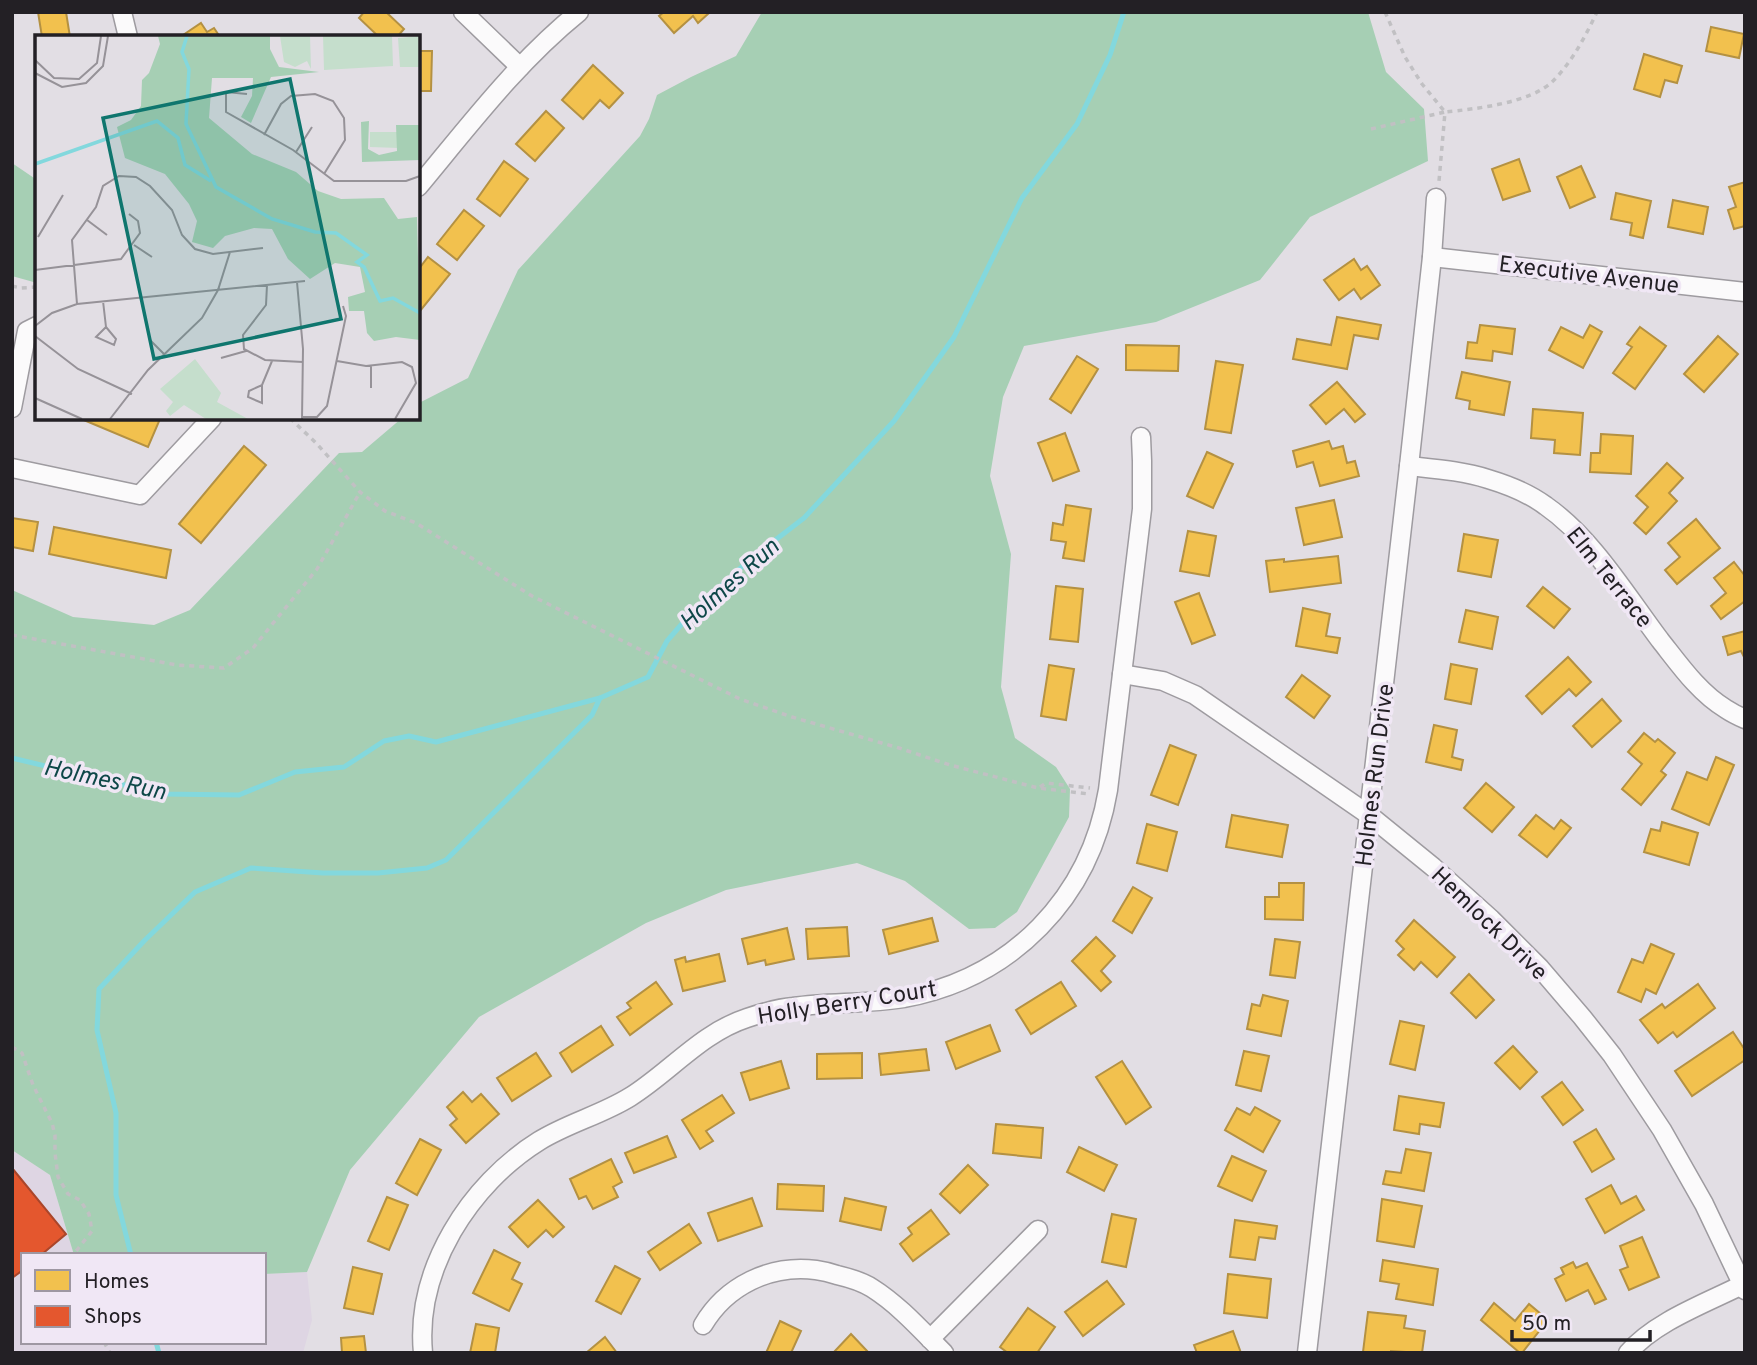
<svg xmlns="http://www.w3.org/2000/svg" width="1757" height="1365" viewBox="0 0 1757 1365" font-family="Overpass,sans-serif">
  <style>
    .built { fill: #ded5e3 }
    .forest { fill: #a6cfb4 }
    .homes { fill: #f2c14e; stroke: #b49142; stroke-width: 2 }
    .shops { fill: #e4572e; stroke: #aa462b; stroke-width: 2 }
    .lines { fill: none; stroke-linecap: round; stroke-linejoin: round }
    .stream { stroke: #83d8dd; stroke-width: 5 }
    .minor-casing { stroke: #9e9ba0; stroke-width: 21 }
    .path { stroke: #c1c0c3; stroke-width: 3.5; stroke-dasharray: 5 5; stroke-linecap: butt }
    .minor { stroke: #fbfafb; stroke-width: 18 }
    .labels { text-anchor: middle; stroke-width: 7; stroke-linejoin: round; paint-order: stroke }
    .street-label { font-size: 23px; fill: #232025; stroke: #f0e7f5 }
    .water-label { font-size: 24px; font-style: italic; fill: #0e4748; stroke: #f0e7f5 }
    .inset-river { fill: none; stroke: #83d8dd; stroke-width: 3.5 }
    .inset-road { fill: none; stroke: #969298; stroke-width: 2 }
    .view { fill: #0f766e; fill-opacity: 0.15; stroke: #0f766e; stroke-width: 3.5 }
    .inset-edge { fill: none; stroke: #232025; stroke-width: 3.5 }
  </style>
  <rect width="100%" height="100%" fill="#e2dee4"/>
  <path class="built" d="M12 1150 50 1175 74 1255H23V1342H264V1274L307 1272 312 1320 303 1353H12Z"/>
  <g class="forest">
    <path d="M762 12H1368L1386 72 1424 109 1428 161 1310 217 1260 280 1156 322 1024 346 1003 397 990 476 1011 554 1001 687 1015 738 1056 767 1070 789 1069 817 1017 912 995 928 969 929 905 881 857 863 726 890 646 923 479 1017 350 1170 307 1272 264 1274V1255H74L50 1175 12 1150V590L73 617 154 625 190 610 339 453 362 452 402 418H418V404L421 402 468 378 518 270 640 136 649 119 657 95 691 77 736 56Z"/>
    <path d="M12 163 37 180V283L12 276Z"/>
  </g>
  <g class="homes">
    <path d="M38 12H66L70 37H42Z"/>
    <path d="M364 12H386L404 29 397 37H379L359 18Z"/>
    <path d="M664 12H709V13L698 23 693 16 674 33 659 16Z"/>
    <path d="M201 23 207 32 214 28 220 37H184L183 35Z"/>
    <path d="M1711 27 1744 34 1739 58 1706 51Z"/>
    <path d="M418 51H432L431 91H418Z"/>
    <path d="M1644 54 1682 66 1677 83 1665 80 1660 97 1634 89Z"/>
    <path d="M593 65 623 93 609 108 600 100 583 119 562 100Z"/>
    <path d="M546 111 564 128 535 161 516 144Z"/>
    <path d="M1519 159 1530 191 1503 200 1492 169Z"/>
    <path d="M504 161 528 179 500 216 477 199Z"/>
    <path d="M1581 166 1595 197 1570 208 1557 177Z"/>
    <path d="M1745 182V226L1734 229 1728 210 1736 207 1729 187Z"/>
    <path d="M1616 193 1651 201 1643 238 1630 235 1632 223 1611 219Z"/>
    <path d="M1673 200 1708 207 1703 234 1668 227Z"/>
    <path d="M464 210 484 226 457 260 437 244Z"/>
    <path d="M428 257 450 274 420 311 418 309V270Z"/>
    <path d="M1354 259 1361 270 1367 266 1380 285 1361 299 1354 289 1339 300 1324 280Z"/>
    <path d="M1337 317 1381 325 1378 339 1354 335 1347 369 1293 359 1297 339 1331 345Z"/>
    <path d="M1480 325 1515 329 1512 354 1493 351 1492 361 1466 358 1468 342 1477 343Z"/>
    <path d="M1590 325 1602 332 1583 368 1549 350 1561 327 1583 338Z"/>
    <path d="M1640 327 1666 346 1635 389 1613 373 1632 347 1627 344Z"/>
    <path d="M1718 336 1738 354 1704 392 1684 374Z"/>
    <path d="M1126 345 1179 346 1178 371 1126 370Z"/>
    <path d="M1077 356 1098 369 1071 413 1050 399Z"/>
    <path d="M1216 361 1243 365 1231 433 1205 429Z"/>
    <path d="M1462 372 1510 382 1504 415 1469 409 1470 401 1456 398Z"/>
    <path d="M1337 382 1365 414 1355 422 1344 409 1326 424 1310 405Z"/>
    <path d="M1533 409 1583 413 1580 455 1554 453 1555 440 1531 438Z"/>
    <path d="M79 418H158L160 419 148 447Z"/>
    <path d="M1065 433 1079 471 1053 481 1038 443Z"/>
    <path d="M1601 434 1633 436 1631 474 1590 472 1591 453H1600Z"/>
    <path d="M1329 441 1332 449 1343 446 1347 463 1355 461 1359 476 1320 486 1313 462 1297 467 1293 451Z"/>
    <path d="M244 446 266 465 201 543 179 524Z"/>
    <path d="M1207 452 1233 464 1213 508 1187 496Z"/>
    <path d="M1667 463 1683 478 1669 493 1677 501 1646 534 1634 523 1648 507 1636 496Z"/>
    <path d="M1334 500 1342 537 1304 545 1296 508Z"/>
    <path d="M1066 505 1091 509 1084 561 1063 558 1066 542 1051 540 1053 523 1063 525Z"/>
    <path d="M12 518 38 522 33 551 12 547Z"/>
    <path d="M1696 519 1720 548 1677 584 1665 570 1680 557 1668 543Z"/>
    <path d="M54 527 171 550 166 578 49 554Z"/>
    <path d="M1188 531 1216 536 1209 576 1180 571Z"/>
    <path d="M1464 534 1498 540 1491 577 1458 571Z"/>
    <path d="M1338 556 1341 583 1270 592 1266 561 1284 559V562Z"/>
    <path d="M1734 562 1745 576V601L1721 619 1711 606 1726 593 1714 578Z"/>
    <path d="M1056 586 1083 589 1078 642 1050 639Z"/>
    <path d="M1543 587 1570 609 1554 628 1527 606Z"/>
    <path d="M1199 593 1215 635 1192 644 1175 602Z"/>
    <path d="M1303 608 1330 614 1326 636 1340 638 1337 653 1296 646Z"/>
    <path d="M1466 610 1498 617 1492 649 1459 642Z"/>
    <path d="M1745 631V659L1741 651 1728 655 1723 637Z"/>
    <path d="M1568 657 1591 682 1576 696 1569 689 1542 714 1526 696Z"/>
    <path d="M1451 664 1477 669 1471 704 1445 699Z"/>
    <path d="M1049 665 1074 669 1066 720 1041 716Z"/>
    <path d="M1302 675 1330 696 1314 718 1286 697Z"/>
    <path d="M1602 699 1621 721 1592 747 1573 726Z"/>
    <path d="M1434 725 1457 730 1452 757 1463 760 1461 770 1426 762Z"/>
    <path d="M1644 733 1655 742 1658 739 1675 753 1661 771 1666 775 1641 805 1622 789 1642 764 1628 752Z"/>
    <path d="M1170 745 1196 755 1178 805 1151 795Z"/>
    <path d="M1716 757 1734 765 1709 825 1672 809 1687 772 1707 780Z"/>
    <path d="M1486 783 1514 807 1492 832 1464 808Z"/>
    <path d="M1232 815 1288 825 1282 857 1226 847Z"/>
    <path d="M1536 815 1554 829 1561 820 1571 828 1547 857 1519 835Z"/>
    <path d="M1662 822 1698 833 1689 865 1644 852 1651 829 1660 831Z"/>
    <path d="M1147 824 1177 832 1167 871 1137 863Z"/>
    <path d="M1279 883H1304L1303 920 1265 919V897H1279Z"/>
    <path d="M1133 887 1152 898 1132 933 1113 921Z"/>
    <path d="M932 918 938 941 889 954 883 930Z"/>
    <path d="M1414 920 1455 957 1437 977 1421 962 1414 970 1398 955 1404 949 1396 941Z"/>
    <path d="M847 927 849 956 808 959 806 929Z"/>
    <path d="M787 928 794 959 766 965 765 960 748 964 742 939Z"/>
    <path d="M1096 937 1115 956 1101 971 1111 982 1101 991 1072 961Z"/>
    <path d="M1275 939 1300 942 1295 978 1270 975Z"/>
    <path d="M1651 944 1674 954 1656 994 1646 989 1641 1002 1618 992 1632 959 1643 963Z"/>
    <path d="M719 954 725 981 683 991 675 960 685 957 686 962Z"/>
    <path d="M1469 974 1494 1000 1476 1018 1451 993Z"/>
    <path d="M656 982 672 1004 630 1035 617 1017 631 1008 627 1003Z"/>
    <path d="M1061 982 1076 1006 1031 1034 1016 1010Z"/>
    <path d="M1698 984 1715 1008 1677 1037 1673 1032 1658 1043 1640 1020 1662 1004 1665 1008Z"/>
    <path d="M1263 995 1288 1001 1281 1036 1247 1029 1252 1004 1260 1006Z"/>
    <path d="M1400 1021 1424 1026 1415 1070 1390 1064Z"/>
    <path d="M990 1025 1000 1051 956 1069 946 1042Z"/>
    <path d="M601 1026 613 1045 572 1072 560 1053Z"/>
    <path d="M1733 1032 1745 1050V1060L1692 1096 1675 1071Z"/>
    <path d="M1513 1046 1537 1072 1520 1089 1495 1063Z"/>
    <path d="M926 1049 929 1070 881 1075 879 1054Z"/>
    <path d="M1244 1051 1269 1056 1261 1091 1236 1085Z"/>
    <path d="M536 1053 551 1076 512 1101 497 1078Z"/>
    <path d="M862 1053V1078L817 1079V1054Z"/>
    <path d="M781 1061 789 1088 750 1100 741 1073Z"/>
    <path d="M1122 1061 1151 1107 1126 1124 1096 1077Z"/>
    <path d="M1562 1082 1583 1110 1563 1125 1542 1097Z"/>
    <path d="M463 1092 472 1102 481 1094 499 1114 466 1143 450 1125 457 1119 447 1107Z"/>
    <path d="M722 1095 734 1113 706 1131 713 1141 700 1149 682 1120Z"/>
    <path d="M1399 1096 1444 1103 1440 1127 1420 1124 1419 1134 1394 1130Z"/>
    <path d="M1255 1107 1280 1121 1263 1152 1225 1130 1237 1108 1250 1115Z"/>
    <path d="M996 1124 1043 1128 1041 1158 993 1153Z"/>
    <path d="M1596 1129 1614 1159 1592 1172 1574 1142Z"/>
    <path d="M667 1136 676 1157 634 1173 625 1153Z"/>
    <path d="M420 1139 441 1150 417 1195 396 1183Z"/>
    <path d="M1079 1147 1117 1165 1104 1191 1067 1172Z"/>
    <path d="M1406 1149 1431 1153 1424 1191 1383 1184 1386 1171 1401 1173Z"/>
    <path d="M1232 1156 1266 1171 1252 1201 1218 1186Z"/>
    <path d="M611 1159 622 1182 613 1187 618 1197 593 1209 586 1196 579 1199 570 1179Z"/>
    <path d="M968 1165 988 1185 960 1213 940 1194Z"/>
    <path d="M778 1184 824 1186 823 1211 777 1209Z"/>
    <path d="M1611 1185 1621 1204 1636 1196 1644 1210 1605 1233 1586 1199Z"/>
    <path d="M387 1197 408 1205 389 1250 368 1241Z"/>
    <path d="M752 1198 762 1226 718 1241 708 1213Z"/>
    <path d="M845 1198 886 1207 881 1230 840 1221Z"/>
    <path d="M1382 1199 1422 1206 1414 1247 1377 1241Z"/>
    <path d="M538 1200 564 1227 553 1237 546 1230 528 1247 509 1227Z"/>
    <path d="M931 1210 949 1234 913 1261 900 1244 912 1234 908 1228Z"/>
    <path d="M1112 1214 1136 1219 1126 1267 1102 1262Z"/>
    <path d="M1235 1220 1277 1226 1275 1239 1259 1237 1255 1260 1230 1257Z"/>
    <path d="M689 1224 701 1243 660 1270 648 1252Z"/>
    <path d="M1642 1237 1659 1277 1629 1290 1620 1270 1628 1267 1620 1246Z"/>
    <path d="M494 1250 520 1263 512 1279 522 1284 509 1311 473 1293Z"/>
    <path d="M1383 1260 1438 1269 1433 1305 1396 1299 1399 1284 1380 1281Z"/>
    <path d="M1573 1262 1576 1268 1587 1263 1606 1299 1595 1304 1588 1290 1566 1301 1555 1279 1564 1274 1561 1268Z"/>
    <path d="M615 1266 640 1279 621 1314 596 1301Z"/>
    <path d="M353 1267 382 1274 373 1314 344 1308Z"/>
    <path d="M1228 1274 1271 1279 1267 1318 1224 1313Z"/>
    <path d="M1107 1281 1124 1304 1083 1336 1065 1312Z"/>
    <path d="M1494 1303 1515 1321 1529 1304 1548 1320 1522 1353H1520L1481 1320Z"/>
    <path d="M1028 1308 1055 1327 1037 1353H1008L1000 1347Z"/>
    <path d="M1368 1312 1406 1316 1404 1328 1425 1331 1422 1353 1391 1351V1353L1363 1352Z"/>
    <path d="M780 1321 801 1331 791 1353H766Z"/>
    <path d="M476 1324 499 1328 495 1353H470Z"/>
    <path d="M1233 1331 1241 1353H1197L1194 1345Z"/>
    <path d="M851 1334 869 1353H833Z"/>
    <path d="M364 1336 366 1353H342L341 1338Z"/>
    <path d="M605 1337 617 1353H586Z"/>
  </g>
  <path class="shops" d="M12 1168 66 1234 41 1255H23V1270L12 1278Z"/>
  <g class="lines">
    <g class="stream">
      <path d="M12 758 162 794 239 795 295 772 344 767 384 741 409 736 436 742 600 698 648 677 667 641 687 618 748 561 804 518 894 421 954 337 1022 198 1077 124 1110 55 1124 12"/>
      <path d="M131 1255 116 1195V1113L97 1030 99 989 145 940 195 892 251 868 323 873H378L427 868 446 860 592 715 600 698"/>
      <path d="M156 1342 159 1353"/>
    </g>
    <defs>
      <g id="minor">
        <path d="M122 12 128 37"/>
        <path d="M463 12 520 67"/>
        <path d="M418 187C468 127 517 62 579 12"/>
        <path d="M1432 257 1745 292"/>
        <path d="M12 408 27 331 37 326"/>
        <path d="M1409 466C1436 469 1463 471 1488 479 1508 485 1530 494 1546 506 1592 538 1626 595 1660 640 1679 664 1699 693 1726 709 1732 713 1738 716 1745 719"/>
        <path d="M12 468 140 495 212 418"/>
        <path d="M1122 674 1163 681 1195 695 1369 815 1433 867 1491 919 1540 968 1582 1017 1612 1055 1662 1130 1704 1204 1745 1290"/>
        <path d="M703 1325C726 1286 770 1264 816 1270 823 1271 831 1273 837 1275 850 1278 861 1281 872 1288 899 1305 921 1330 944 1353"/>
        <path d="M930 1339 1038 1230"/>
        <path d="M423 1353C415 1269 470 1184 539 1141 568 1123 601 1115 630 1097 670 1072 701 1033 747 1018 762 1013 778 1008 793 1007 830 1002 867 1004 904 998 1012 978 1090 898 1108 790L1142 509V461L1141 437"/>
        <path d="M1307 1353 1409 466 1432 257 1436 198"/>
        <path d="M1628 1353C1654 1322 1706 1303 1742 1285"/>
      </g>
    </defs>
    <use href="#minor" class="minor-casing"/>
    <g class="path">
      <path d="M1385 12 1405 57 1422 84 1445 112C1475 109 1531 103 1553 81 1572 62 1585 37 1597 12"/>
      <path d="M1371 129 1445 112 1439 181"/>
      <path d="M12 286 21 288 37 287"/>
      <path d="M290 418 317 444 360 492 385 511 416 523 532 596 740 699 792 717 899 748 950 765 1038 788 1089 794"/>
      <path d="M12 635 177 665 224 668 253 648 317 569 360 492"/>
      <path d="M1040 787 1046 783 1090 788"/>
      <path d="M12 1047 22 1053 33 1085 52 1123 55 1135V1153L58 1177 68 1194 80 1200 89 1214 92 1231 73 1255"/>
      <path d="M104 1342 110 1353"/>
    </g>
    <use href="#minor" class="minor"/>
  </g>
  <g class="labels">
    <g class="street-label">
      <text transform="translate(1589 274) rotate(7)" y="8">Executive Avenue</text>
      <text transform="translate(1610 577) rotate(51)" y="8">Elm Terrace</text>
      <text transform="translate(1374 775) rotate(-83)" y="8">Holmes Run Drive</text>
      <text transform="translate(1490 923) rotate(44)" y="8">Hemlock Drive</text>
      <text transform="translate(847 1002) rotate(-9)" y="8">Holly Berry Court</text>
    </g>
    <g class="water-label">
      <text transform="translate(729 584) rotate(-42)" y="8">Holmes Run</text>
      <text transform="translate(105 779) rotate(12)" y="8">Holmes Run</text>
    </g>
  </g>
  <g transform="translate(35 35)">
    <rect width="385" height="385" fill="#e2dee4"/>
    <path d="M245 1H275L276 34 272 26 260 32 249 27ZM288 1H357L358 31 289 35ZM385 1V32H365L363 3ZM335 97H364V113L335 112ZM160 324 186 358 182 367 213 384H171L149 370 135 381 131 376 138 367 125 354Z" fill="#c5decc"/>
    <path d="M123 1H235V14L244 32 284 37 236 42 216 88 206 82 217 61 218 43H177L174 83 217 119 261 137 283 156 306 164 349 163 363 184 382 182 385 305 361 302 339 306 332 298 329 276H314L313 262 330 257 325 232 300 228 275 244 253 224 237 194 219 193 190 201 178 213 157 207 162 186 154 169 130 139 90 123 82 92 96 85 106 71 107 45 114 38 125 9ZM334 86 333 114 344 120 362 116 361 90H385V125L327 127 326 87Z" fill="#a6cfb4"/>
    <path class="inset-river" d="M152 1 147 17 154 34 151 89 181 152 237 184 280 197 301 198 332 220 322 227 329 232 345 266 358 263 385 278M0 129 122 86 143 103 150 130 176 146"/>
    <path class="inset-road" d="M0 25 19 43 44 44 62 28 66 1M0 38 27 52 51 48 68 31 73 1M212 59 191 57V77L258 115 299 146H371L385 141M229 100 246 69 256 61 280 59 298 66 309 83 310 105 289 139M261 117 277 92M52 185 72 200M3 202 28 160M99 210 117 222M0 235 86 224 105 198 103 186 94 179M262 247 268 314 267 384M232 250 231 270 208 300 209 314 230 325 268 327M68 266 71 292M42 269 37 205 61 172 68 151 84 141 101 142 115 151 137 175 147 200 160 214 178 219 228 213M0 291 17 278 42 269 270 246M71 292 81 304 79 310 61 302ZM0 301 43 334 97 359M115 305 130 320M186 323 211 316M302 326 331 331 367 327 377 332 381 348 360 384M336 331V353M227 350V368L213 362 214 356ZM227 350 237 326M0 363 47 384M267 382H282L292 371 311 281 308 271M75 384 113 335 167 283 183 255 195 217"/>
    <path class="view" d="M255 44 306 284 119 324 68 83Z"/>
    <rect width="385" height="385" class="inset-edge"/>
  </g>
  <rect width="1757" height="1365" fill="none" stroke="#232025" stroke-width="28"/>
  <rect x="21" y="1253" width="245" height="91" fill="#f0e7f5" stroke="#9e97a2" stroke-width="2"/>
  <rect x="35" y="1270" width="35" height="21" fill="#f2c14e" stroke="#9e97a2" stroke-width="2"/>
  <text x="84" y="1288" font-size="21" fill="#232025">Homes</text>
  <rect x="35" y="1306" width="35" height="21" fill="#e4572e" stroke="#9e97a2" stroke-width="2"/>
  <text x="84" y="1323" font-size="21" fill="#232025">Shops</text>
  <path d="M1512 1330v10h138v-10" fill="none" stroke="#232025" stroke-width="3.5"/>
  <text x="1522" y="1330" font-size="21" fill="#232025" stroke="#f0e7f5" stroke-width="5" paint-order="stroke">50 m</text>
</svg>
